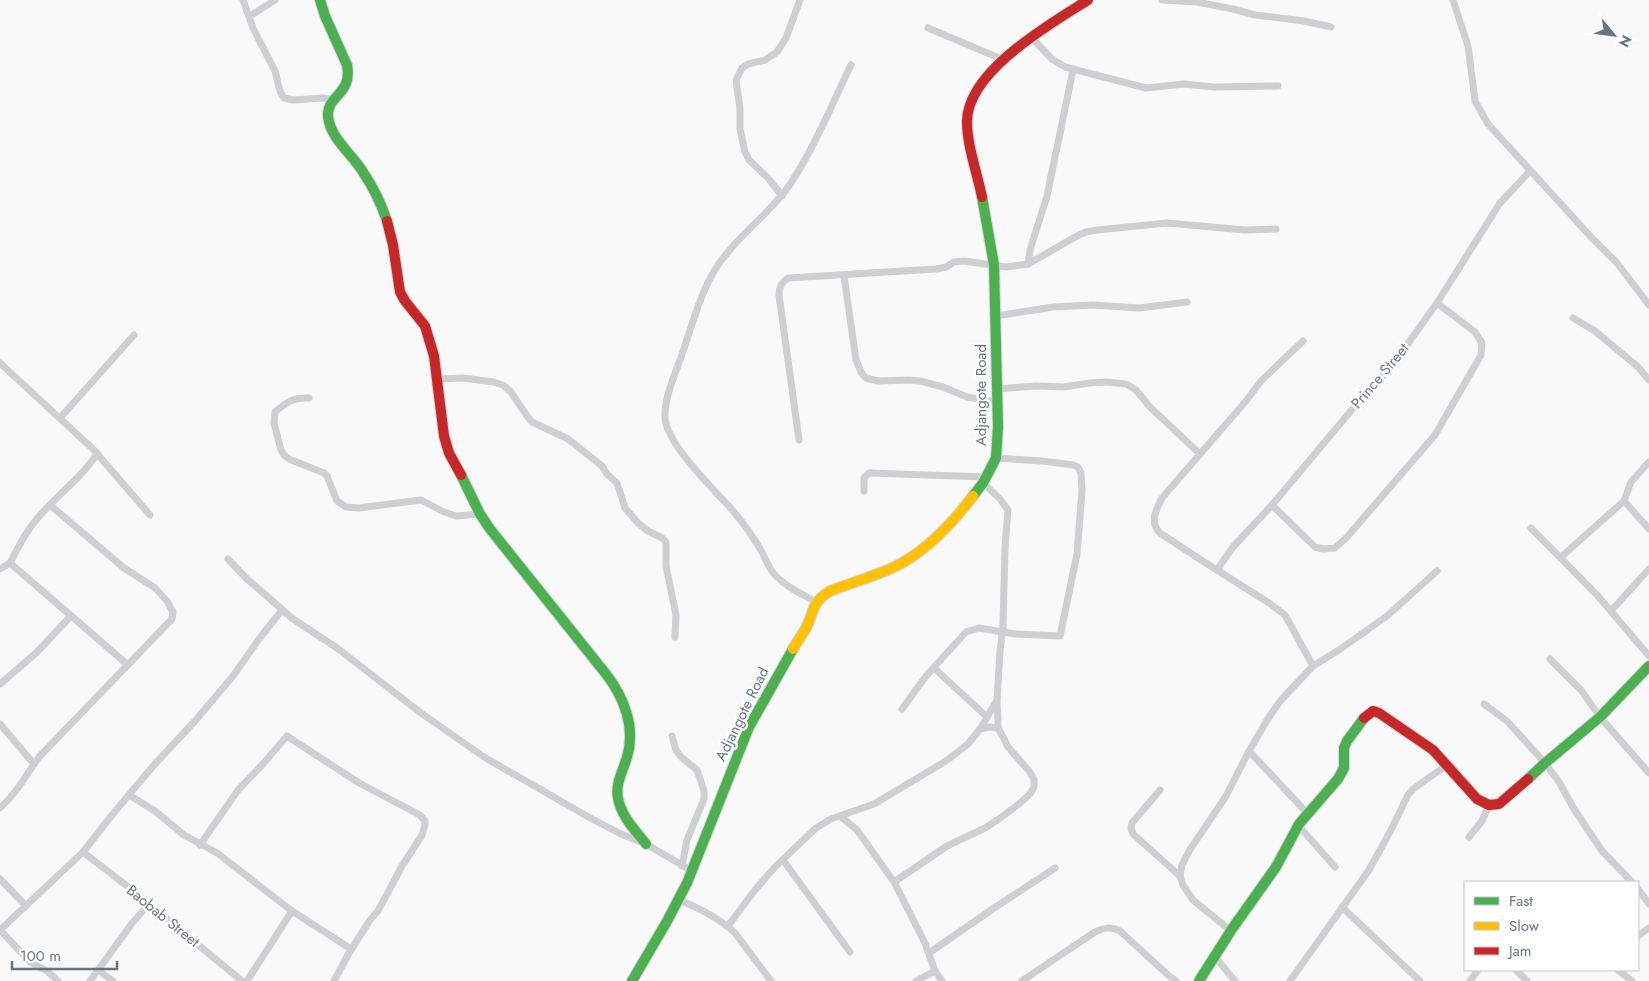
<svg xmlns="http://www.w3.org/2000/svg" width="1649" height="981" viewBox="0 0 1649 981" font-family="Jost,sans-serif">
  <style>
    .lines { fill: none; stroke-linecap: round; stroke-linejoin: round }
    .fast-casing { stroke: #d5d6d7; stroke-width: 12 }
    .slow-casing { stroke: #d5d6d7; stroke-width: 12 }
    .jam-casing { stroke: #d5d6d7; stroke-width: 12 }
    .street { stroke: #cecfd0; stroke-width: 7 }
    .fast { stroke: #4caf50; stroke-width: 10 }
    .slow { stroke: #ffc107; stroke-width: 10 }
    .jam { stroke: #c62828; stroke-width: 10 }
    .labels { text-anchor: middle; stroke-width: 5; stroke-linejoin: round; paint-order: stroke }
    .street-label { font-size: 15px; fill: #657683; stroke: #fff }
  </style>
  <rect width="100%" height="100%" fill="#f9f9f9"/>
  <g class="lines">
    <defs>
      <g id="fast">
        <path d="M320 0 325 16 347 65C353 95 326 95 328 117 331 139 352 154 363 172 373 187 381 203 387 221"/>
        <path d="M461 475 480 514 490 529 606 674C624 697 636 728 627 757 623 771 615 784 618 798 621 816 635 830 646 844"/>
        <path d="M973 496 983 483 996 458 998 427 994 265 982 197"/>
        <path d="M1528 779 1545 763 1600 717 1649 666"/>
        <path d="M632 981 666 923 687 883 749 727 793 649"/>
        <path d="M1199 981 1232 929 1276 867 1299 824 1338 779 1344 768V748L1347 741 1364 718"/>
      </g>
      <path id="slow" d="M793 649C797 642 802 635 806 628 815 610 811 603 830 591 851 583 872 577 892 568 925 553 951 525 973 496"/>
      <g id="jam">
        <path d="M982 197C977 172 967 146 967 121 968 71 1050 24 1088 0"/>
        <path d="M387 221 393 245 400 292 405 301 425 326 434 356 444 436 449 453 461 475"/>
        <path d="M1364 718 1373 711 1379 713 1433 750 1477 799 1489 805 1499 804 1528 779"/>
      </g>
    </defs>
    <use href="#fast" class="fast-casing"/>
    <use href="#slow" class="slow-casing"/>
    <use href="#jam" class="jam-casing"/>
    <g class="street">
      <path d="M243 0 253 28 275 71 280 91 284 98 293 100 323 98 334 100"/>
      <path d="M1162 0 1197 2 1233 9 1255 15 1304 21 1331 27"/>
      <path d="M1453 0 1468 46 1475 101 1488 124 1591 237 1617 263 1649 305"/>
      <path d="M250 16 275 0"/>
      <path d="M928 28 1004 60"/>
      <path d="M1031 37 1052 59 1065 67 1146 88 1184 84 1214 87 1278 86"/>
      <path d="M782 196 768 178 749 160 745 152 740 129V109L736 80 742 68 748 64 765 60 777 52 786 38 800 0"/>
      <path d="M1028 264 1030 250 1047 196 1073 70"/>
      <path d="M844 276 856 360 862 374 866 378 878 381 909 380 920 381 943 387 967 397 996 402"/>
      <path d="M996 316 1053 307 1093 305 1139 308 1187 302"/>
      <path d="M1573 318 1595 331 1638 367 1649 380"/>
      <path d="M1303 341 1261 381 1246 401 1162 498C1156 510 1149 522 1160 533L1198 558 1269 603 1285 615 1313 666"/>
      <path d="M0 363 93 449 150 515"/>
      <path d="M438 379 463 378 494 382 503 385 511 392 527 416 532 422 568 439 602 466 607 474 617 483 625 508 638 523 648 531 662 538 666 542V566L676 615 675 637"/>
      <path d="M996 389 1036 386 1064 387 1089 383 1107 382 1126 384 1136 390 1150 407 1200 454"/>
      <path d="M309 398C293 397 287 402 275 412L274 423 281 450 284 455 289 459 324 473 327 476 337 501 346 507 359 508 421 500 444 512 456 516 480 514"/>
      <path d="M60 418 134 335"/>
      <path d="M799 440 779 295C779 287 781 283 788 278L936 269 946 267 954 262 964 261 1006 267 1028 264 1077 236 1086 232 1097 230 1167 223 1245 230 1276 229"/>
      <path d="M1649 462 1631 482 1624 501 1649 529"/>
      <path d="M864 491V478L869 473 986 477"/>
      <path d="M1272 505 1315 547 1323 549 1335 548 1347 537 1435 435 1481 355 1482 343 1475 332 1437 303"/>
      <path d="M1531 528 1597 595 1649 656"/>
      <path d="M1561 557 1624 501"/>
      <path d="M228 559 246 578 293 619 337 648 421 713 484 757 592 819 621 834 646 844 692 871"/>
      <path d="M10 563C20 544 29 526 44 511 60 493 85 474 97 453"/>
      <path d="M0 569 10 563 128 665"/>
      <path d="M1217 570 1233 547 1272 505 1360 400 1392 366 1437 303 1500 203 1530 171"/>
      <path d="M816 602C802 594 786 587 775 575 769 569 766 560 762 552 754 538 744 524 734 512 715 490 668 447 665 418 664 399 674 377 680 360 692 327 699 294 718 265 739 234 771 213 791 183 815 146 832 104 851 65"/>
      <path d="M1611 611 1649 569"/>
      <path d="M1550 659 1581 690 1600 717 1649 773"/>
      <path d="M934 668 987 717"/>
      <path d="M0 684 36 653 71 616"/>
      <path d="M1484 704 1507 721 1545 763 1559 782 1574 809 1602 851 1632 882"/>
      <path d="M902 709 926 676 966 632 979 628 1015 634 1060 636 1077 554 1082 491 1081 473 1078 467 1073 465 1042 461 996 458"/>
      <path d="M0 724 34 764"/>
      <path d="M980 729 989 727 998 728"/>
      <path d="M672 736 676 750 681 757 697 770 704 791V799L687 840 682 866"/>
      <path d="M1249 751 1307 813"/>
      <path d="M1160 790 1132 823 1131 828 1133 834 1180 876"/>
      <path d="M129 795 155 811 184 835 217 853 292 911 351 949"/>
      <path d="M0 808C17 793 26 775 39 757L172 619 173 612 167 601 155 588 124 568 50 505"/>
      <path d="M840 816 857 830 894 882 925 943 935 971 942 981"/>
      <path d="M1298 825 1335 867"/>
      <path d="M1469 837 1482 821 1489 805"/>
      <path d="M200 845 238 790 262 765 287 736 359 783 420 815 425 821V825L422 835 402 866 378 911 370 920 349 953 334 981"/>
      <path d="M83 852 127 886 242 981"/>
      <path d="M783 860 850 952"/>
      <path d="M0 879 26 906"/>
      <path d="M894 882 947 846 985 828 999 819 1020 803 1030 794 1034 787V779L1029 771 1008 747 1003 737 998 728V720L997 701 1000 651 1003 626 1005 547 1008 510 1000 499 983 483"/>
      <path d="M1638 889 1649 904"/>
      <path d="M679 900C699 908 719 918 735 933L771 981"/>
      <path d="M1342 907 1420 981"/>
      <path d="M728 926 755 890 775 867 816 828 831 819 874 804 946 761 968 744 980 729 996 702"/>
      <path d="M0 930 83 852 112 815 154 765 195 721 233 676 259 639 282 610"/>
      <path d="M0 930 30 962 47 971 58 981"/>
      <path d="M1231 931 1193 900 1183 885 1180 876 1182 865 1189 851 1226 796 1249 751 1269 717 1281 700 1313 666 1339 650 1387 616 1437 571"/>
      <path d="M1638 936 1649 928"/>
      <path d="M929 953 994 908 1055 868"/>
      <path d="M1215 957 1235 981"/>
      <path d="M1516 970 1527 981"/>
      <path d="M1618 970 1632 981"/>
      <path d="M99 971 113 981"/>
      <path d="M90 981 133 922 149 904"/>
      <path d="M247 981 292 911"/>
      <path d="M916 981 935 971"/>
      <path d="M1022 981 1095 932C1104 928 1111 926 1120 931L1168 975 1176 981"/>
      <path d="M1290 981 1369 870 1391 830 1408 795 1413 789 1447 765"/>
      <path d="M1470 981 1478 970"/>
    </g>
    <use href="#fast" class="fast"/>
    <use href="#slow" class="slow"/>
    <use href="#jam" class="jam"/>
  </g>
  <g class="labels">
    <g class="street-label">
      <text transform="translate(1380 376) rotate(-50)" y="5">Prince Street</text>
      <text transform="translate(981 395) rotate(-90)" y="5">Adjangote Road</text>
      <text transform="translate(742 714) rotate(-64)" y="5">Adjangote Road</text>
      <text transform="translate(163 916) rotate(39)" y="5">Baobab Street</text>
    </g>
  </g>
  <rect x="1464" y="881" width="175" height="90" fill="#ffffff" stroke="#c1c8cd"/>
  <rect x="1474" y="897" width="25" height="8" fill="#4caf50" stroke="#c1c8cd"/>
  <text x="1509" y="906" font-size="15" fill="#657683">Fast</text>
  <rect x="1474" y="922" width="25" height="8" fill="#ffc107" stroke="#c1c8cd"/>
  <text x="1509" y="931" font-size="15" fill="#657683">Slow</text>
  <rect x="1474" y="947" width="25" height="8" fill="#c62828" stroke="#c1c8cd"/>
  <text x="1509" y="956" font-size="15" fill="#657683">Jam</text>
  <g transform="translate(1614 35) rotate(119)" stroke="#ffffff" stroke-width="4" paint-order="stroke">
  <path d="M0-4L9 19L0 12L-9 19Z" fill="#657683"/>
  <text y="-8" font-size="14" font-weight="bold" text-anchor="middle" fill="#657683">N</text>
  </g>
  <path d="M12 961v8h105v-8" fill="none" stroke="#657683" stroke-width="2.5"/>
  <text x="20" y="961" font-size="15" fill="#657683" stroke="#ffffff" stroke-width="4" paint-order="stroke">100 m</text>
</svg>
